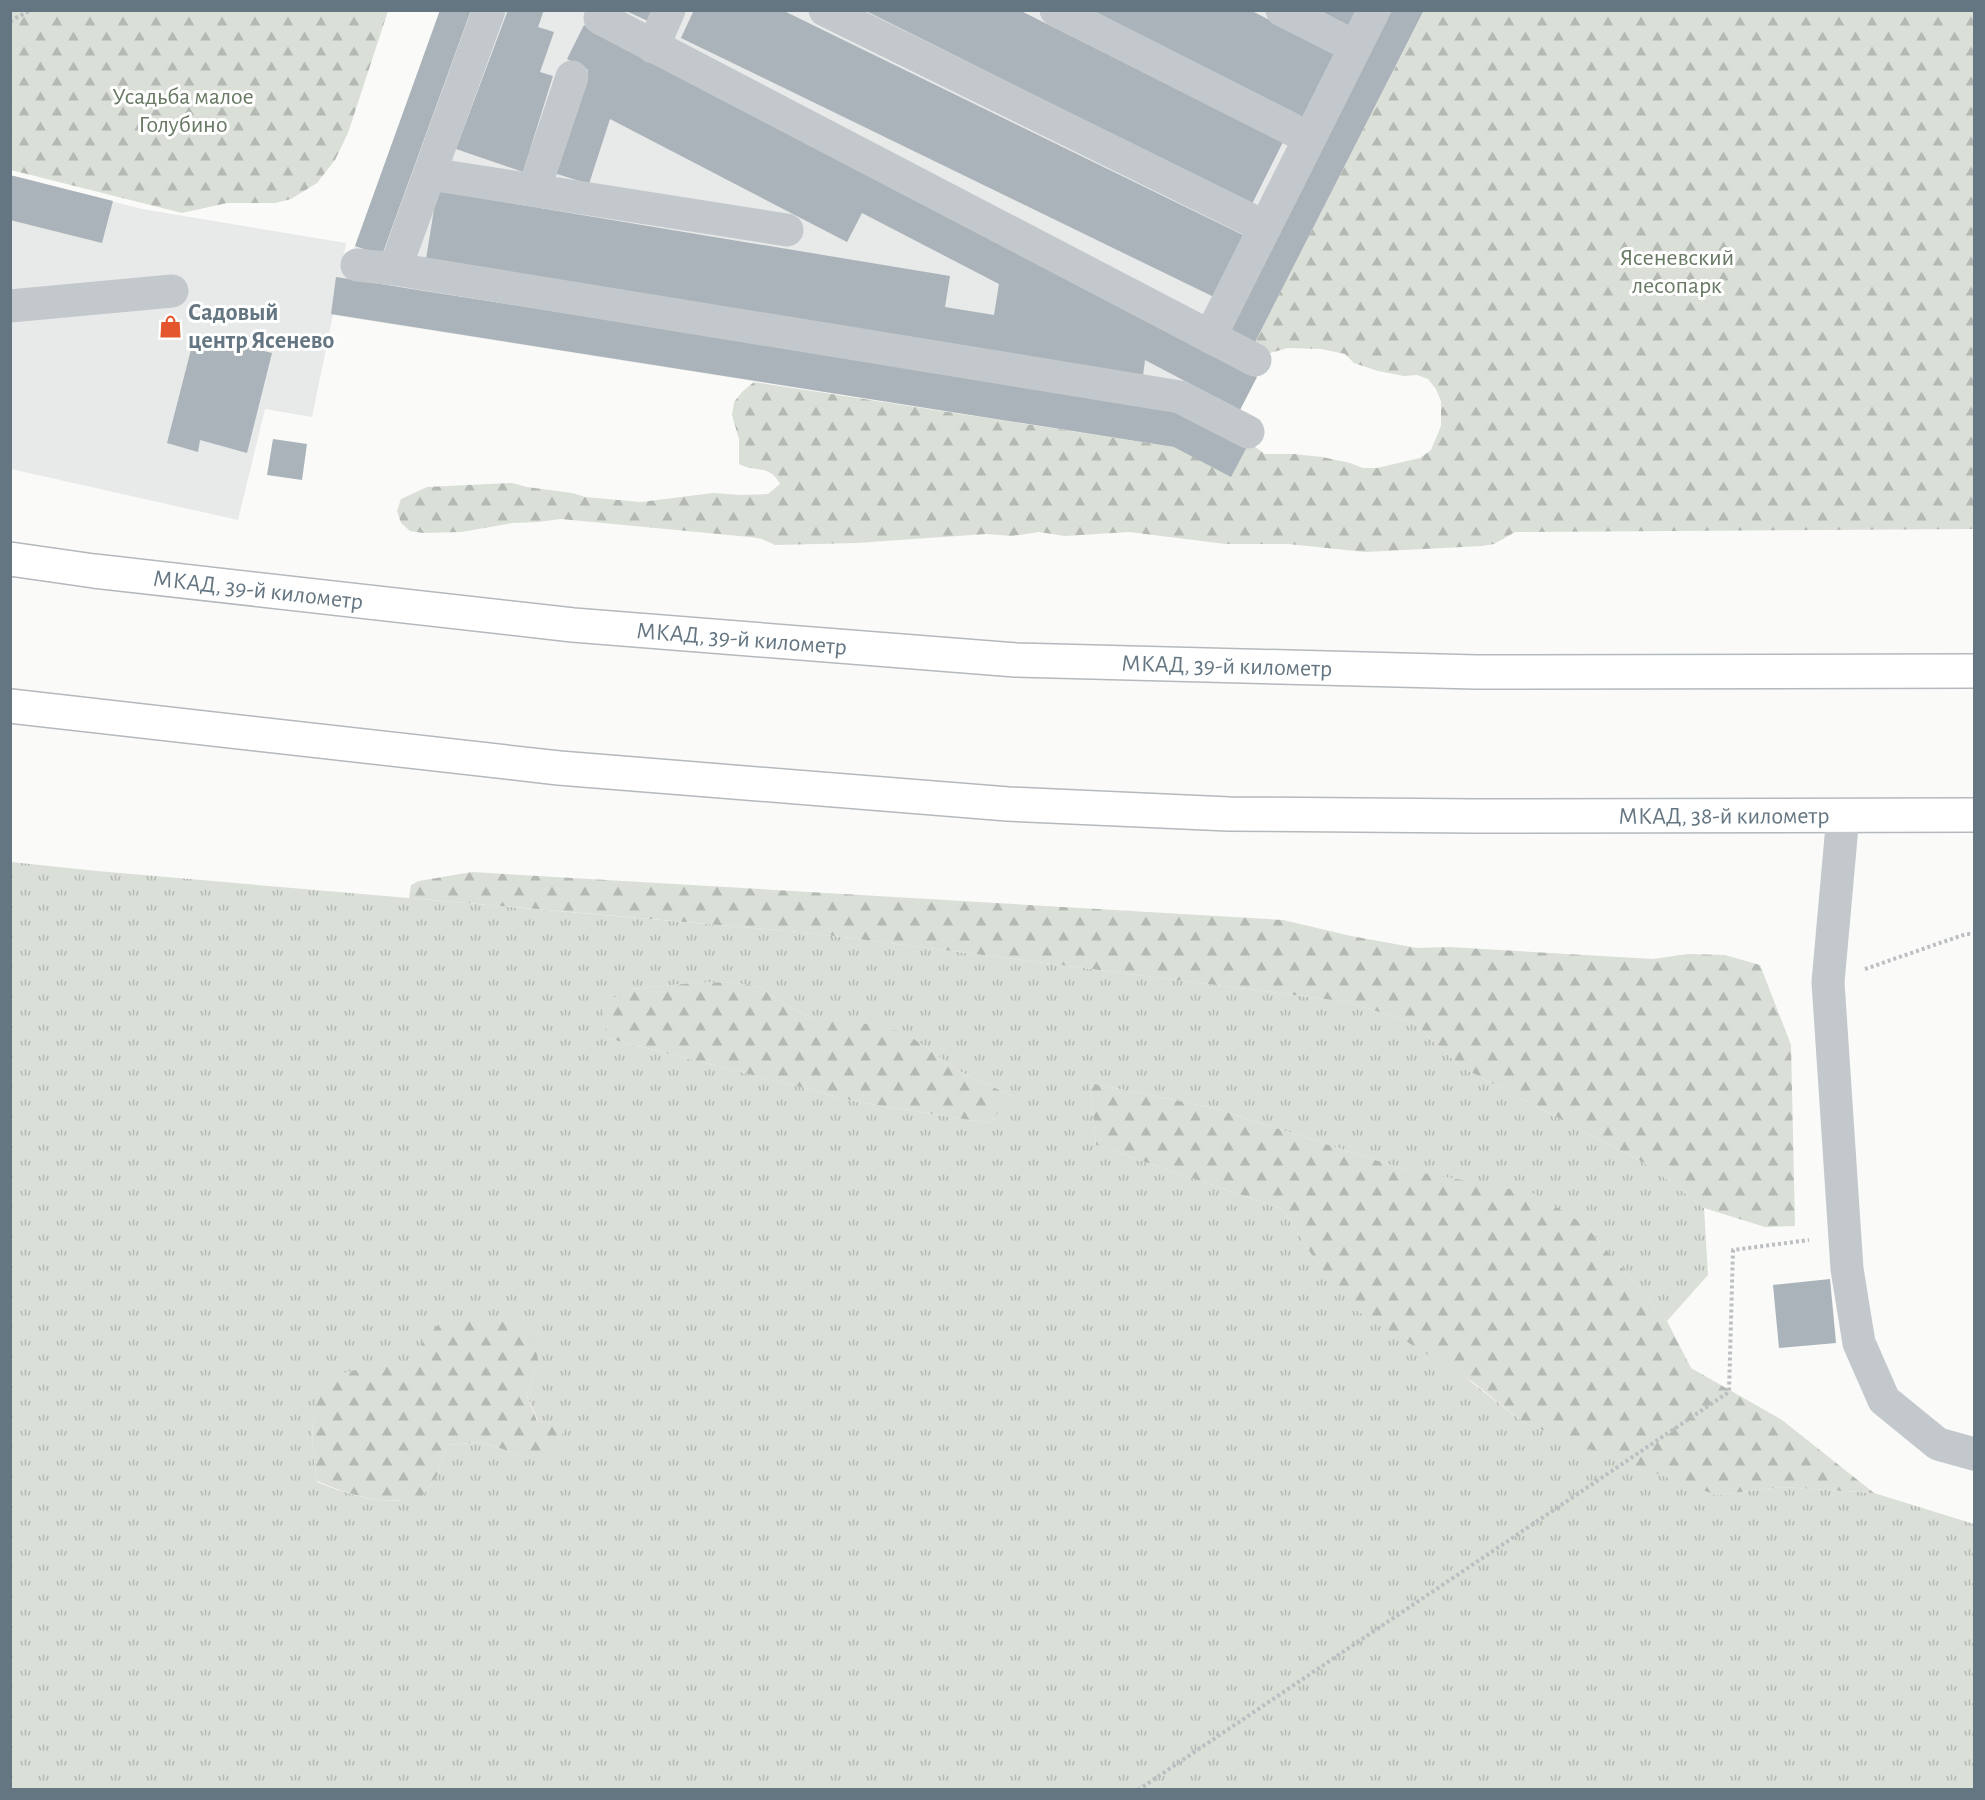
<svg xmlns="http://www.w3.org/2000/svg" width="1985" height="1800" viewBox="0 0 1985 1800" font-family="'Alegreya Sans',sans-serif">
  <style>
    .built { fill: #e8e9e9 }
    .grass { fill: url(#grass-tufts); fill-rule: evenodd }
    .forest { fill: url(#forest-firs) }
    .building { fill: #aab3b9 }
    .lines { fill: none; stroke-linecap: round; stroke-linejoin: round }
    .highway-casing { stroke: #b4b9bd; stroke-width: 36 }
    .path { stroke: #bbbfc2; stroke-width: 4; stroke-dasharray: 3 3; stroke-linecap: butt }
    .minor { stroke: #c3c8cc; stroke-width: 33 }
    .highway { stroke: #fff; stroke-width: 33 }
    .labels { text-anchor: middle; stroke-width: 6; stroke-linejoin: round; paint-order: stroke }
    .park-label { font-size: 24px; fill: #687a64; stroke: #fff }
    .poi-label { font-size: 24px; font-weight: bold; fill: #657683; stroke: #fff; text-anchor: start }
    .street-label { font-size: 24px; fill: #657683; stroke: #fff }
  </style>
  <defs>
    <pattern id="grass-tufts" width="24" height="20" patternUnits="userSpaceOnUse" patternTransform="scale(1.5)"><rect width="24" height="20" fill="#dadfd7"/><path d="M3 7l-1-3M5 7V3M7 7l1-3M15 17l-1-3M17 17v-4M19 17l1-3" fill="none" stroke="#b4b9b4"/></pattern>
    <pattern id="forest-firs" width="22" height="20" patternUnits="userSpaceOnUse" patternTransform="scale(1.5)"><rect width="22" height="20" fill="#dadfd7"/><path d="M5 1l3.5 6h-7zM16 11l3.5 6h-7z" fill="#b4b9b4"/></pattern>
  </defs>
  <rect width="100%" height="100%" fill="#fafaf8"/>
  <path class="built" d="M440 11H1424L1255 344 1270 353 1240 409 1261 420 1231 477 1174 447 333 315 312 417 265 409 238 520 11 469 10 175 142 209 346 243 342 267 355 246Z"/>
  <path class="grass" d="M11 862 97 871 811 933 1348 1002 1414 1023 1461 1067 1650 1166 1704 1208 1708 1275 1667 1321 1586 1226 1403 1169 1214 1108 1090 1083 1096 1145 1282 1209 1317 1263 1523 1422 1716 1495 1782 1487 1874 1493 1974 1524V1789L11 1790ZM731 982 760 987 787 1006 816 1019 907 1034 959 1071 1012 1096 989 1123 858 1102 607 1038 631 989 693 983ZM382 1365 411 1373 539 1365 526 1393 538 1421 567 1425 519 1455 482 1442 448 1445 437 1476 419 1501C377 1502 357 1498 317 1482L313 1451 312 1417Z"/>
  <g class="forest">
    <path d="M11 10H388V11L348 133 335 160 317 183 291 199 275 203H227L182 213 11 170Z"/>
    <path d="M1424 11H1974V529L1515 532 1494 544 1482 546 1365 552 1288 544H1226L1129 532 1065 536 1039 532 1012 536 986 534 856 543 775 545 762 539 750 537 561 519 537 522 513 523 461 532 423 533 410 531 401 523 397 511 401 499 427 487 512 483 527 487 572 493 585 497 641 502 713 493 741 495 768 494 780 484C769 464 757 473 739 464V439L732 415 734 402 743 391 754 382 1174 447 1248 445 1254 446 1265 454H1294L1322 457 1350 463 1363 468H1377L1420 458 1431 450 1441 426V401L1436 389 1428 379 1417 375 1404 376 1378 371 1354 363 1345 354 1321 349 1288 348 1270 353 1254 344Z"/>
    <path d="M472 872 1283 920 1351 936 1417 948 1449 947 1653 959 1688 954 1725 955 1760 965 1791 1045 1795 1226 1765 1227 1704 1208 1650 1166 1461 1067 1414 1023 1348 1002 811 933 409 898 411 885 419 881Z"/>
    <path d="M731 982 760 987 787 1006 816 1019 878 1025 907 1034 959 1071 1012 1096 989 1123 858 1102 607 1038 601 1004 631 989 693 983Z"/>
    <path d="M1090 1083 1214 1108 1403 1169 1536 1194 1586 1226 1667 1321 1691 1368 1782 1420 1874 1493 1782 1487 1716 1495 1592 1450 1523 1422 1474 1383 1357 1311 1317 1263 1282 1209 1096 1145Z"/>
    <path d="M505 1317 533 1334 539 1365 526 1393 537 1421 567 1424 552 1455H519L482 1442 448 1445 437 1476 419 1501C377 1502 357 1498 317 1481L313 1451 312 1417 319 1384 346 1372 382 1365 411 1372 423 1342 443 1319Z"/>
  </g>
  <g class="building">
    <path d="M440 10H471L382 255 355 246Z"/>
    <path d="M508 10H544L538 27 554 32 540 72 553 76 523 172 456 149Z"/>
    <path d="M624 10H653L648 21Z"/>
    <path d="M694 10H782L1247 237 1216 298 681 38Z"/>
    <path d="M864 10H1019L1283 142 1252 204Z"/>
    <path d="M1088 10H1250L1335 53 1303 118Z"/>
    <path d="M1319 10H1360L1351 27Z"/>
    <path d="M1392 10H1424L1254 344 1230 332Z"/>
    <path d="M584 25 1257 377 1240 410 1145 360 1143 376 426 259 437 191 950 276 945 307 994 315 999 284 862 213 847 242 610 119 589 184 554 173 588 70 567 59Z"/>
    <path d="M10 175 113 201 102 243 10 220Z"/>
    <path d="M336 277 1180 410 1248 445 1231 477 1174 447 331 314Z"/>
    <path d="M195 334 272 353 247 453 200 440 198 452 167 443Z"/>
    <path d="M273 439 307 444 302 480 267 475Z"/>
    <path d="M1830 1279 1836 1343 1779 1348 1773 1285Z"/>
  </g>
  <g class="lines">
    <defs>
      <g id="highway">
        <path id="s1" d="M10 559 94 571 573 625 1016 660 1476 672 1974 671"/>
        <path id="s2" d="M10 706 559 768 1008 804 1229 814 1474 816 1974 815"/>
      </g>
    </defs>
    <use href="#highway" class="highway-casing"/>
    <g class="path">
      <path d="M10 21 31 10"/>
      <path d="M1865 969 1966 934H1974"/>
      <path d="M1138 1790 1729 1392 1733 1250 1809 1240"/>
    </g>
    <g class="minor">
      <path d="M825 10 1265 227"/>
      <path d="M1056 10 1309 138"/>
      <path d="M1282 10 1355 47"/>
      <path d="M600 18 1255 360"/>
      <path d="M653 47 669 10"/>
      <path d="M430 174 787 230"/>
      <path d="M534 190 572 77"/>
      <path d="M357 265 395 269 1180 397 1248 432"/>
      <path d="M395 269 489 10"/>
      <path d="M10 306 172 291"/>
      <path d="M1210 337 1374 10"/>
      <path d="M1843 815 1828 982 1847 1269 1859 1343 1884 1400 1938 1444 1974 1454"/>
    </g>
    <use href="#highway" class="highway"/>
  </g>
  <defs>
    <symbol id="shop-bare" viewBox="-9 -9 18 18"><path d="M-5-2.5h2.3a2.7 3.5 0 0 1 5.4 0H5L5.5 6h-11ZM-1.5-2.5h3a1.5 2.3 0 0 0-3 0Z" fill="#e4572e" stroke="#fff" stroke-width="2.5" paint-order="stroke"/></symbol>
  </defs>
  <g fill-rule="evenodd">
    <use href="#shop-bare" x="154" y="310" width="33" height="33"/>
  </g>
  <g class="labels">
    <g class="park-label">
      <text x="183" y="104">Усадьба малое<tspan x="183" dy="28">Голубино</tspan></text>
      <text x="1677" y="265">Ясеневский<tspan x="1677" dy="28">лесопарк</tspan></text>
    </g>
    <g class="poi-label">
      <text x="188" y="320">Садовый<tspan x="188" dy="28">центр Ясенево</tspan></text>
    </g>
    <g class="street-label">
      <text dy="8" stroke="none"><textPath href="#s1" startOffset="250">МКАД, 39-й километр</textPath></text>
      <text dy="8" stroke="none"><textPath href="#s1" startOffset="736">МКАД, 39-й километр</textPath></text>
      <text dy="8" stroke="none"><textPath href="#s1" startOffset="1222">МКАД, 39-й километр</textPath></text>
      <text dy="8" stroke="none"><textPath href="#s2" startOffset="1719">МКАД, 38-й километр</textPath></text>
    </g>
  </g>
  <rect width="1985" height="1800" fill="none" stroke="#657683" stroke-width="24"/>
</svg>
